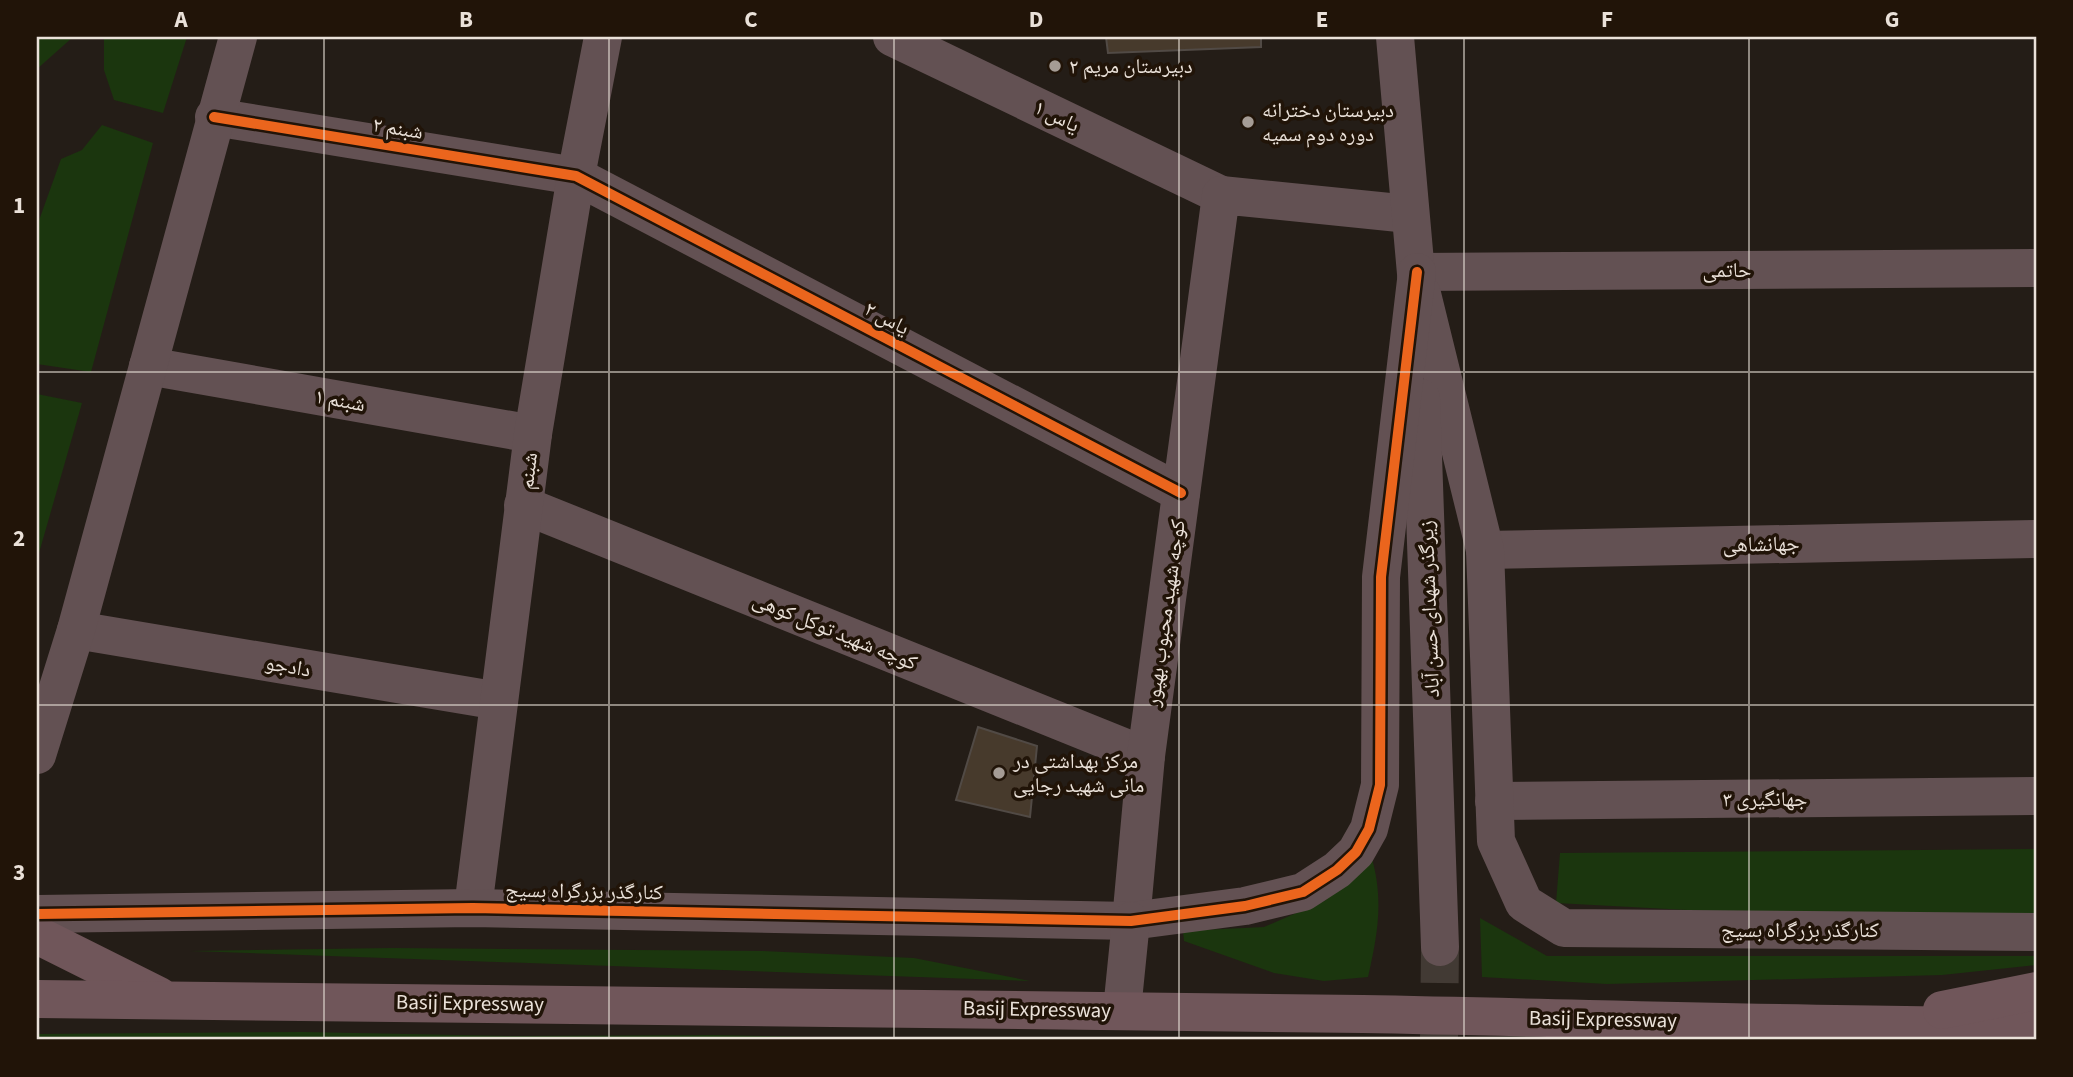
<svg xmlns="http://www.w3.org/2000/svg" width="2073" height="1077" viewBox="0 0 2073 1077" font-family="'Source Sans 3','Noto Naskh Arabic',sans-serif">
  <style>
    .green { fill: #1b360e }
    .building { fill: #473a2c; stroke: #514a45; stroke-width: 2 }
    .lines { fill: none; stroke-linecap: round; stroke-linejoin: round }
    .tertiary-tunnel { stroke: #423a34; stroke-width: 38; stroke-dasharray: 38 19; stroke-linecap: butt }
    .minor { stroke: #635153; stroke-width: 38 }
    .tertiary { stroke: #635153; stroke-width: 38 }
    .trunk { stroke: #70565a; stroke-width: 38 }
    .cycleway-casing { stroke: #211408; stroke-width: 15 }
    .cycleway { stroke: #eb651d; stroke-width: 10 }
    .grid { fill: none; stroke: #eae1d9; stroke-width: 2; stroke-opacity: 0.55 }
    .poi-dot { fill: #a59c95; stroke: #211408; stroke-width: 2.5 }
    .labels { text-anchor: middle; stroke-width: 7; stroke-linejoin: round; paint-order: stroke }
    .poi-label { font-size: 21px; fill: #eae1d9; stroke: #211408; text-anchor: start }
    .street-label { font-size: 21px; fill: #eae1d9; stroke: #211408 }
    .neatline { fill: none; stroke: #eae1d9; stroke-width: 2.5 }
    .grid-label { font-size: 23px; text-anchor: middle; font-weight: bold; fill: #eae1d9 }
  </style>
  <rect width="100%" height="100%" fill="#241d17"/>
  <g class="green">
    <path d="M37 37H73L37 69Z"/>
    <path d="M104 37H187L163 113 114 100 104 70Z"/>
    <path d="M102 125 153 143 91 372 37 364V226L61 159 82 150Z"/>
    <path d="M37 394 82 403 37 560Z"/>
    <path d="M2036 849V916H1797L1556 903 1560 853Z"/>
    <path d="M1371 855C1384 899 1378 933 1368 977L1324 981 1274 973 1184 941 1183 931 1264 927 1326 900Z"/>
    <path d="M1480 918 1547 956H2036V965L1942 975 1607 984 1482 977Z"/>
    <path d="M392 948 763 951 914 958 1030 981 190 951Z"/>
    <path d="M304 1032 510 1036 714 1035 917 1039 1394 1040H37V1034Z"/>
  </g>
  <g class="building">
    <path d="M1106 37H1261V47L1108 53Z"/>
    <path d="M978 727 1037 746 1030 817 956 800Z"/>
  </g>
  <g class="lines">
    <path class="tertiary-tunnel" d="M1439 1040 1440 947"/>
    <g class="minor">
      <path d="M892 37 1221 195"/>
      <path d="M214 117 576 176 1181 493"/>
      <path d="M1417 272 2036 268"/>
      <path d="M148 366 533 434"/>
      <path d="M523 505 1146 756"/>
      <path d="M1485 550 2036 539"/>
      <path d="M76 630 499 701"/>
      <path d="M37 755 76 630 238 37"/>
      <path d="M1494 801 2036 796"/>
      <path d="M473 908 533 434 576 176 603 37"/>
      <path d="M1131 921 1146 756 1221 195 1409 214"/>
    </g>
    <g class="tertiary">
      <path d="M1395 37 1418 296"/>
      <path d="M1422 294 1485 550 1496 841 1524 903 1564 928 2036 932"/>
      <path d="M1421 398 1440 947"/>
      <path d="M37 914 473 908 1131 921 1245 906 1303 892 1337 870 1356 852 1369 829 1380 785 1381 577 1417 272"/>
      <path d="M1122 1010 1131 921"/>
    </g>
    <g class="trunk">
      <path d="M37 935 159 996"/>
      <path d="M37 999C479 1000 921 1007 1363 1014 1588 1018 1812 1026 2036 1026"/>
      <path d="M1942 1010 2036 991"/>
    </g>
    <defs>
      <g id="cycleway">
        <path d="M214 117 576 176 1181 493"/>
        <path d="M37 914 473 908 1131 921 1245 906 1303 892 1337 870 1356 852 1369 829 1380 785 1381 577 1417 272"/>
      </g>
    </defs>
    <use href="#cycleway" class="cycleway-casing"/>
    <use href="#cycleway" class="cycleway"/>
  </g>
  <path class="grid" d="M324 37V1040M609 37V1040M894 37V1040M1179 37V1040M1464 37V1040M1749 37V1040M37 372H2036M37 705H2036"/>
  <g class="poi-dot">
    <circle cx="1055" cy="66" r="7"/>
    <circle cx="1248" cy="122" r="7"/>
    <circle cx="999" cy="773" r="7"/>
  </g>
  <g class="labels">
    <g class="poi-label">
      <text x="1069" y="73">دبیرستان مریم ۲</text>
      <text x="1262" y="117">دبیرستان دخترانه<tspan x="1262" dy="24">دوره دوم سمیه</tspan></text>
      <text x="1013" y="768">مرکز بهداشتی در<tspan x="1013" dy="24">مانی شهید رجایی</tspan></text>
    </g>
    <g class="street-label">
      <text transform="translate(1057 116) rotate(26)" y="7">یاس ۱</text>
      <text transform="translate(398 128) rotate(9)" y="7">شبنم ۲</text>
      <text x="1727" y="277">حاتمی</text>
      <text transform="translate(887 318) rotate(28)" y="7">یاس ۲</text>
      <text transform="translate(340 400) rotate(10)" y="7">شبنم ۱</text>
      <text transform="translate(528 471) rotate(-83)" y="7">شبنم</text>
      <text transform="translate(1761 544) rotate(-1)" y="7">جهانشاهی</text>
      <text transform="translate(1429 609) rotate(-92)" y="7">زیرگذر شهدای حسن آباد</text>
      <text transform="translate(1165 613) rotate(-82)" y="7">کوچه شهید محبوب بهپور</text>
      <text transform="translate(835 631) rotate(22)" y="7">کوچه شهید توکل کوهی</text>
      <text transform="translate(288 666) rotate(10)" y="7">دادجو</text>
      <text x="1765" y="806">جهانگیری ۳</text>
      <text transform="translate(584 891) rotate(1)" y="7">کنارگذر بزرگراه بسیج</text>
      <text x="1800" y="937">کنارگذر بزرگراه بسیج</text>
      <text transform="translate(470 1003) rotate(1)" y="7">Basij Expressway</text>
      <text transform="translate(1037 1009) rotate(1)" y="7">Basij Expressway</text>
      <text transform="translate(1603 1019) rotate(1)" y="7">Basij Expressway</text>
    </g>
  </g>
  <rect width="2073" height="1077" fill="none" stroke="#211408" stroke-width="77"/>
  <rect x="38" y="38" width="1997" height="1000" class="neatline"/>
  <g class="grid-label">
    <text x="181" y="27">A</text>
    <text x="466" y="27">B</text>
    <text x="751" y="27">C</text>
    <text x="1036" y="27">D</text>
    <text x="1322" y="27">E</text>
    <text x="1607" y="27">F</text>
    <text x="1892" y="27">G</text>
    <text x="19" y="213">1</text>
    <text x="19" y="546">2</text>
    <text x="19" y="880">3</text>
  </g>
</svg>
